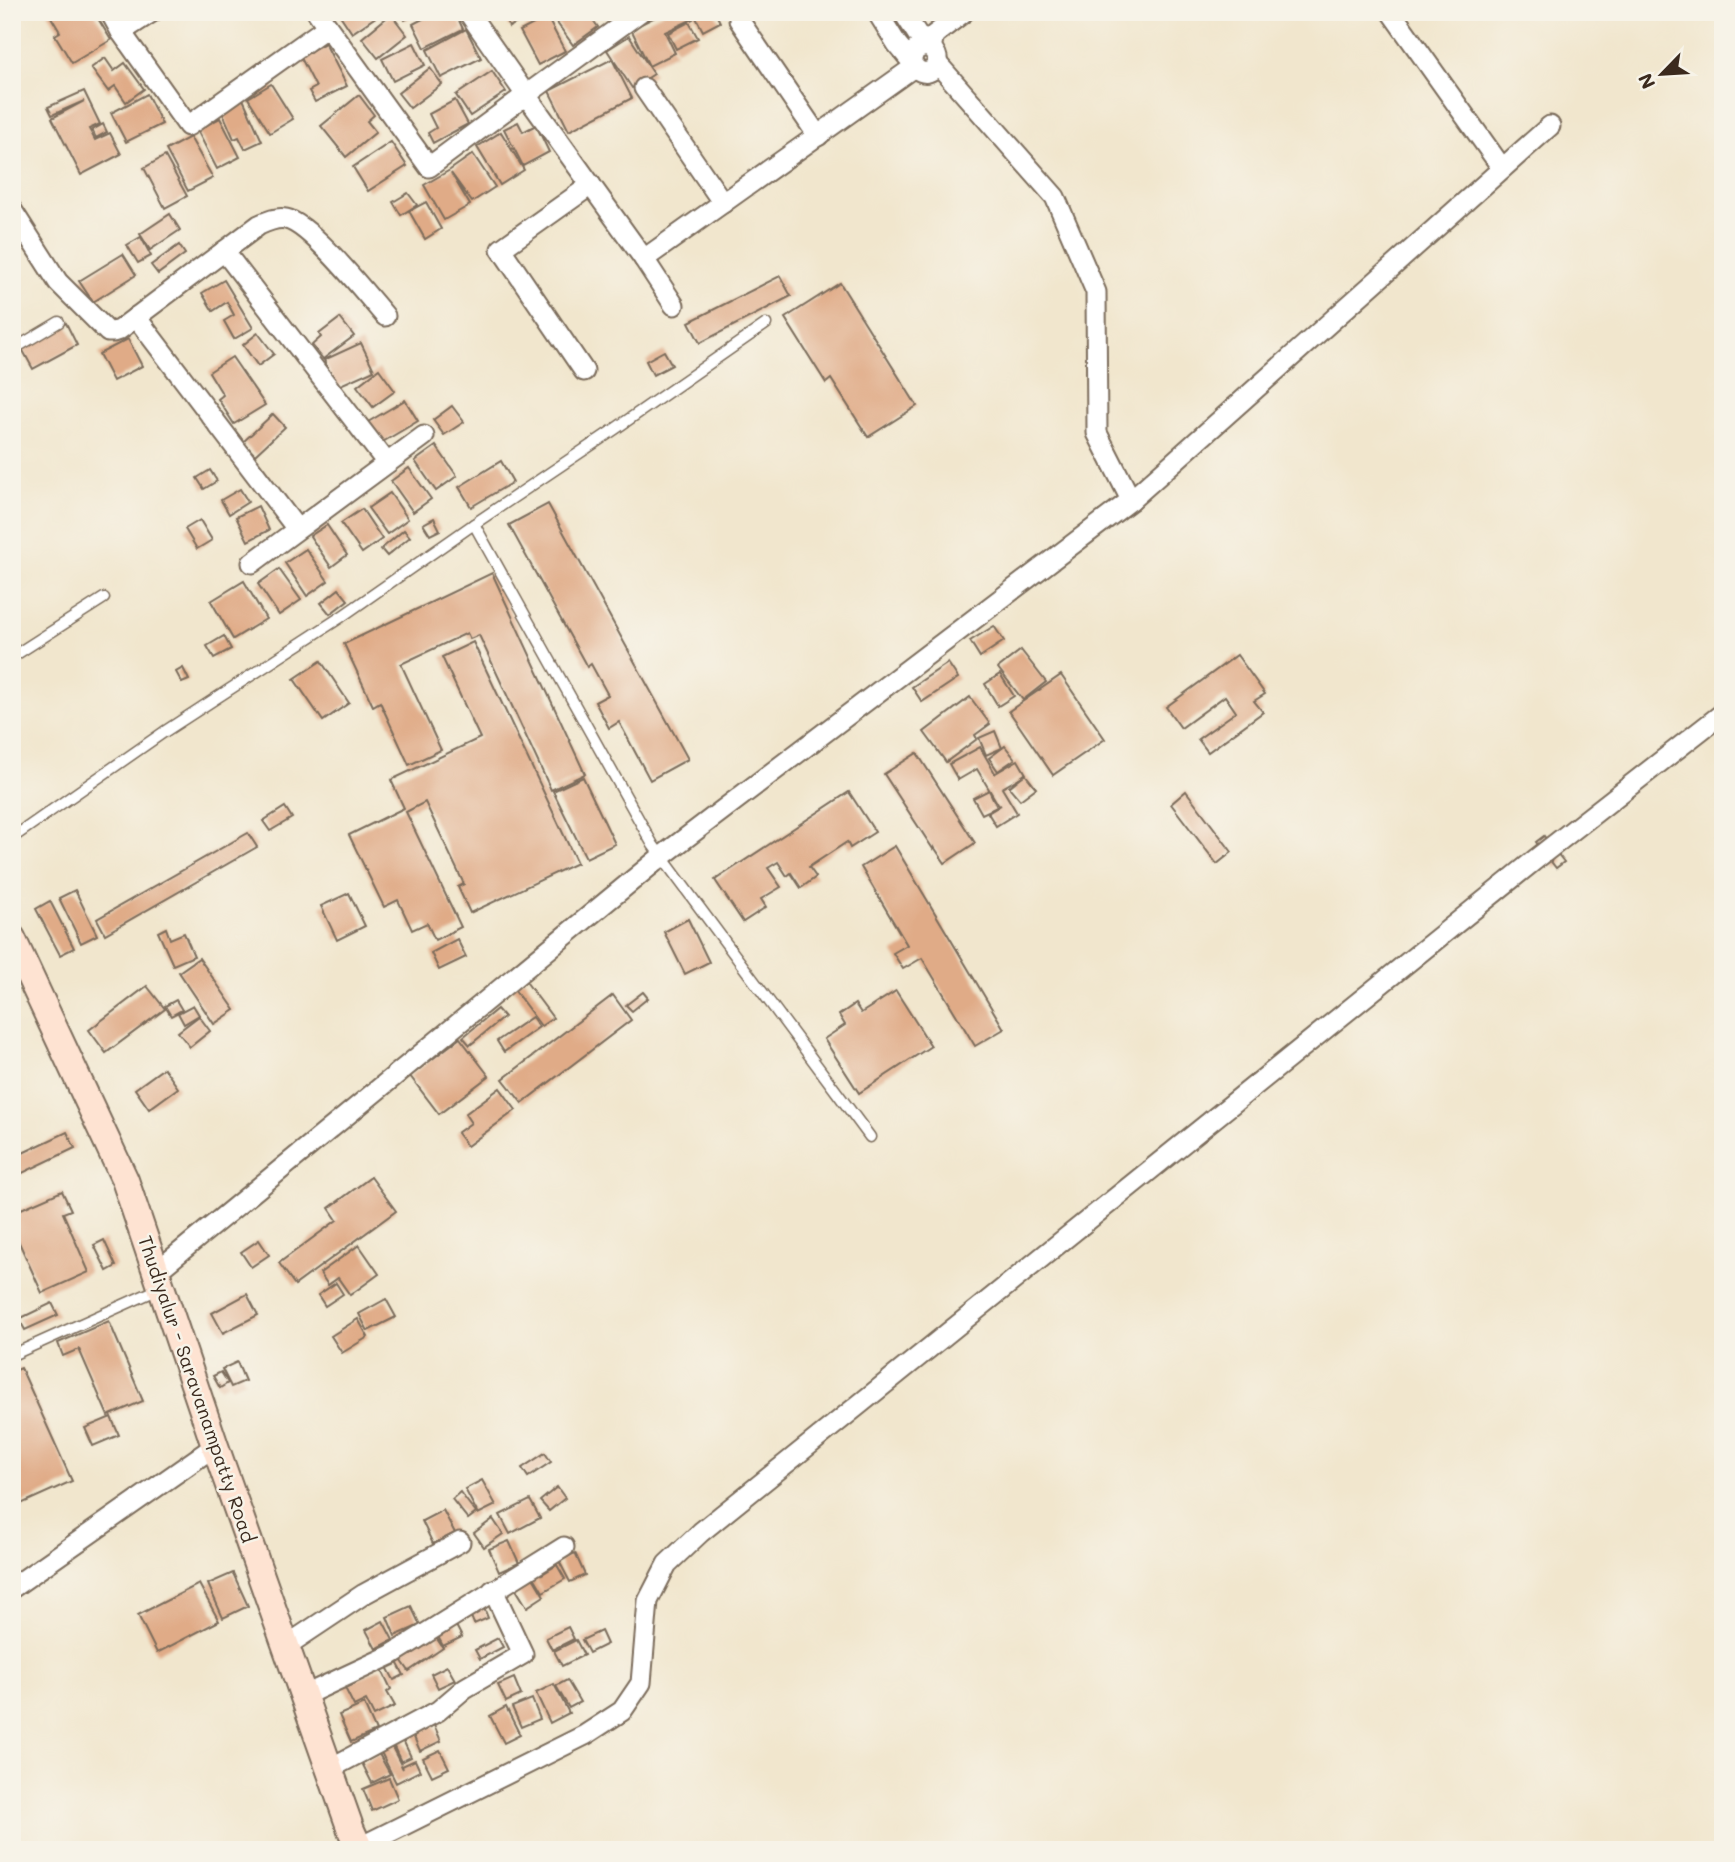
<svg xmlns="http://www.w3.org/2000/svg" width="1735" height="1862" viewBox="0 0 1735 1862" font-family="Mali,sans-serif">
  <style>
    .building { fill: #e0ab87 }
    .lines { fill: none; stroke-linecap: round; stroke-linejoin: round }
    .service-casing { stroke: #7b6c5b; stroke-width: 13 }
    .minor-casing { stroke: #7b6c5b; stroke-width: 23 }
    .secondary-casing { stroke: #7b6c5b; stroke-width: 30 }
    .service { stroke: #fff; stroke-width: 10 }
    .minor { stroke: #fff; stroke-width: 19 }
    .secondary { stroke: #fee3d2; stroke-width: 26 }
    .labels { text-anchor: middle; stroke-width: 5; stroke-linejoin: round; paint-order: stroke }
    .street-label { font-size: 19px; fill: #3b2a1e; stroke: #f7f3e8 }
  </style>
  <rect width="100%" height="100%" fill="#f7f3e8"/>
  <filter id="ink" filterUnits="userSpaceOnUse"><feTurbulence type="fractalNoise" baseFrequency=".0143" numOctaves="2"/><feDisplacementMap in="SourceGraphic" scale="14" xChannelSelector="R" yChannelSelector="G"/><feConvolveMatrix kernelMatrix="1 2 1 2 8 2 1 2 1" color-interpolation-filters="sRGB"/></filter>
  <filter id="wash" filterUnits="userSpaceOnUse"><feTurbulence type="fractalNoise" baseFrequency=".00686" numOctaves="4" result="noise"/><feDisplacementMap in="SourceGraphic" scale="28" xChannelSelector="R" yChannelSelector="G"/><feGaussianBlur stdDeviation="1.57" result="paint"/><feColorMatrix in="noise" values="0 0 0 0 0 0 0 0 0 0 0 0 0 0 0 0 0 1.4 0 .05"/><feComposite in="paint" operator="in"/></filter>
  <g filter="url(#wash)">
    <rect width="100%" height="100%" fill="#f1e6cd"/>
    <g id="blocks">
      <g class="building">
        <path d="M48 12H94L111 40 72 63 55 35 60 32Z"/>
        <path d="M338 12H383L352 33Z"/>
        <path d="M401 12H420L405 20Z"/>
        <path d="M436 12H455L463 29 425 48 413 24Z"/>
        <path d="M502 12H537L509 27Z"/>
        <path d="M572 12H587L598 27 573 45 557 23Z"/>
        <path d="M665 12H690L693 19 665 32 675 53 649 66 631 29Z"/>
        <path d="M693 12H715L720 22 703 31Z"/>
        <path d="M391 14 407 35 378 58 362 38Z"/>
        <path d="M547 17 565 51 538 65 520 31Z"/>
        <path d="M689 22 698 38 676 49 668 33Z"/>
        <path d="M466 29 481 58 441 78 427 50Z"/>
        <path d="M629 36 654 74 632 88 607 50Z"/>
        <path d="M325 43 347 86 315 102 309 91 316 87 300 56Z"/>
        <path d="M414 43 425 65 393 81 382 59Z"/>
        <path d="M105 58 114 71 125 63 144 89 126 102 115 86 108 91 91 68Z"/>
        <path d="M612 59 632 98 569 131 549 91Z"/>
        <path d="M430 68 442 84 410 108 398 93Z"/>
        <path d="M492 71 506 92 470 116 456 95Z"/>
        <path d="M271 84 293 119 270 133 248 98Z"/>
        <path d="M84 91 100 124 89 129 95 140 110 133 121 154 81 175 52 118 84 101 52 115 48 107Z"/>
        <path d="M147 94 162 124 126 142 111 113Z"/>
        <path d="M359 95 374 115 367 121 376 132 346 157 321 126Z"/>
        <path d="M243 99 262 141 245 149 239 137 234 139 221 109Z"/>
        <path d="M455 100 468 124 433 143 428 133 436 128 429 114Z"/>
        <path d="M220 118 240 157 217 169 197 130Z"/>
        <path d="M518 122 523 132 536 125 549 152 523 166 504 129Z"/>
        <path d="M103 124 107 132 96 138 92 130Z"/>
        <path d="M501 132 524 170 500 185 477 147Z"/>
        <path d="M190 137 213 178 188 191 166 150Z"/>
        <path d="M391 142 407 166 368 191 353 167Z"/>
        <path d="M473 154 495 187 472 202 451 173 470 205 444 220 424 185 450 170Z"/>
        <path d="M165 156 187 196 165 208 144 168Z"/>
        <path d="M408 193 417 205 401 215 393 202Z"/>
        <path d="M426 202 441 229 425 239 409 211Z"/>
        <path d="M170 214 180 230 150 250 140 234Z"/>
        <path d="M141 237 151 256 138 263 127 245Z"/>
        <path d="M179 245 185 254 158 274 151 265Z"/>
        <path d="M123 254 136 275 93 302 79 281Z"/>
        <path d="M780 276 791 296 700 343 689 322Z"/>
        <path d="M224 280 253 328 234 339 224 321 234 315 227 302 213 311 202 293Z"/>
        <path d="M840 283 917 406 868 437 831 379 826 383 785 318Z"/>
        <path d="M340 318 354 336 323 359 312 345 321 337 319 334Z"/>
        <path d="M66 323 77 345 33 369 21 347Z"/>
        <path d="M258 333 274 354 258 366 243 345Z"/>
        <path d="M128 339 142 366 113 381 99 354Z"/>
        <path d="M361 343 374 370 336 387 324 360Z"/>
        <path d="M664 351 672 365 653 375 646 361Z"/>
        <path d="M232 357 265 405 234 424 218 399 223 395 209 372Z"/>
        <path d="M379 369 395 391 373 407 357 386Z"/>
        <path d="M405 400 418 421 381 443 368 422Z"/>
        <path d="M452 406 464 422 444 435 433 420Z"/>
        <path d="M273 414 285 427 255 455 243 442Z"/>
        <path d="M436 446 457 476 436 491 415 461Z"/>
        <path d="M501 461 513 482 471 507 459 487Z"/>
        <path d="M409 468 431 499 413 512 391 481Z"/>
        <path d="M210 470 217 481 204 489 197 478Z"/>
        <path d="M240 489 248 502 229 514 221 500Z"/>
        <path d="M390 493 408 519 387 534 368 508Z"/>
        <path d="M548 504 688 759 650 780 619 722 609 728 595 702 608 695 591 664 587 667 509 525Z"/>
        <path d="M258 506 269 530 248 541 236 517Z"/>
        <path d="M362 509 382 539 362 553 341 523Z"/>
        <path d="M434 518 440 530 430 535 423 524Z"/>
        <path d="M200 520 212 540 197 549 185 529Z"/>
        <path d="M327 525 347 555 331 567 310 536Z"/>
        <path d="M404 530 410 537 387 556 381 549Z"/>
        <path d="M306 549 328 581 307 596 285 563Z"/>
        <path d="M279 569 301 600 279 615 258 584Z"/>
        <path d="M492 573 585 774 551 790 479 635 470 639 467 633 401 664 441 750 409 765 380 702 373 706 344 644Z"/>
        <path d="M244 581 266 619 233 639 211 601Z"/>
        <path d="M339 589 348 600 330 614 321 603Z"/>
        <path d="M994 626 1004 641 980 657 970 641Z"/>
        <path d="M224 636 231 649 214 658 207 646Z"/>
        <path d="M473 642 577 863 470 913 458 887 464 884 425 802 406 812 461 927 435 940 427 923 412 930 398 900 384 907 349 835 404 808 391 780 480 738 442 657Z"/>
        <path d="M1021 650 1046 682 1023 700 998 668Z"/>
        <path d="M1237 655 1265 694 1254 701 1263 712 1208 752 1198 739 1236 712 1225 696 1181 728 1166 707Z"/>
        <path d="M321 661 349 703 323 721 294 679Z"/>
        <path d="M948 663 958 678 922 702 912 687Z"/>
        <path d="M183 668 189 680 182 683 176 672Z"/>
        <path d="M1000 674 1014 696 998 706 985 684Z"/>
        <path d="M1061 675 1105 739 1053 775 1009 711Z"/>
        <path d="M970 697 990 724 975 735 977 739 946 762 924 732Z"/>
        <path d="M995 731 1002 748 986 755 979 738Z"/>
        <path d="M1005 746 1015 759 998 771 989 758Z"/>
        <path d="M980 747 995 773 994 774 1018 760 1026 774 1002 788 1017 813 996 826 988 813 1001 805 999 806 977 769 958 780 949 764Z"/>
        <path d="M917 753 975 843 945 863 934 847 933 849 884 774Z"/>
        <path d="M1025 774 1036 788 1020 800 1009 787Z"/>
        <path d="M583 777 615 844 586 858 553 791Z"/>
        <path d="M989 790 997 807 982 814 973 798Z"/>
        <path d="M1186 791 1232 852 1217 864 1171 804Z"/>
        <path d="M849 792 875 832 850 848 847 842 809 867 816 877 801 888 791 873 787 876 778 862 768 868 781 887 761 899 766 907 743 922 715 880Z"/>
        <path d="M285 807 292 818 270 831 263 821Z"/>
        <path d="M248 833 257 847 105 934 97 919Z"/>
        <path d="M1544 836 1564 862 1556 868 1536 842Z"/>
        <path d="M895 846 1004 1029 975 1046 922 958 903 969 893 953 907 945 861 867Z"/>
        <path d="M75 890 97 935 81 943 59 898Z"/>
        <path d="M349 893 365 926 337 940 321 906Z"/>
        <path d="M50 901 74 948 60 955 36 909Z"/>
        <path d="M688 919 709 962 685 974 664 932Z"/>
        <path d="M166 928 170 939 184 933 194 956 173 965 158 932Z"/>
        <path d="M457 939 466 957 439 970 431 953Z"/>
        <path d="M199 958 235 1010 214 1024 179 972Z"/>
        <path d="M524 979 553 1018 541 1026 512 987Z"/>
        <path d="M147 986 165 1009 106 1053 89 1030Z"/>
        <path d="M896 991 931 1046 859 1093 824 1039 845 1025 839 1015 855 1004 861 1013Z"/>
        <path d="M643 992 648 998 632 1011 626 1005Z"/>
        <path d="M613 995 631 1020 522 1103 503 1079Z"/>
        <path d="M176 1000 182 1010 171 1016 165 1006Z"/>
        <path d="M193 1005 199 1015 184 1024 178 1013Z"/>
        <path d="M497 1009 504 1017 470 1045 463 1037Z"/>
        <path d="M199 1016 210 1031 190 1047 178 1032Z"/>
        <path d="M532 1017 539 1027 504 1052 497 1041Z"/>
        <path d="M460 1038 489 1076 439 1114 410 1076Z"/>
        <path d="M164 1068 178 1088 149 1109 135 1089Z"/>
        <path d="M500 1088 516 1110 467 1146 457 1133 471 1123 465 1114Z"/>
        <path d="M67 1132 75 1148 12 1178V1158Z"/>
        <path d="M371 1177 396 1211 295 1285 279 1263 337 1220 329 1208Z"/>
        <path d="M62 1191 71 1210 63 1213 89 1272 42 1293 12 1227V1213Z"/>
        <path d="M104 1240 116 1266 107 1271 94 1245Z"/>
        <path d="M259 1240 269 1255 251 1267 241 1252Z"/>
        <path d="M359 1245 379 1274 350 1295 338 1278 328 1285 320 1273Z"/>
        <path d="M336 1283 343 1294 325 1306 318 1295Z"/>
        <path d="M247 1294 258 1315 223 1333 212 1313Z"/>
        <path d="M386 1299 396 1317 368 1331 359 1314Z"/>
        <path d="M52 1303 58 1315 25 1330 19 1319Z"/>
        <path d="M358 1319 368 1337 342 1353 331 1336Z"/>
        <path d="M109 1321 143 1401 108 1416 79 1349 63 1356 58 1343Z"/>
        <path d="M237 1362 245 1381 231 1387 222 1369Z"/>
        <path d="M21 1368 72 1481 12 1508V1372Z"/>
        <path d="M221 1372 228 1383 220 1388 213 1376Z"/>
        <path d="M111 1417 119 1435 93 1446 85 1428Z"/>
        <path d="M545 1453 551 1462 528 1477 522 1468Z"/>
        <path d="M482 1480 496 1505 478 1514 465 1489Z"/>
        <path d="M557 1487 565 1498 549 1511 540 1501Z"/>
        <path d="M460 1492 476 1513 468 1519 452 1499Z"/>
        <path d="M530 1500 540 1518 510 1534 500 1515Z"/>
        <path d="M443 1510 455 1533 433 1544 422 1521Z"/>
        <path d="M493 1519 503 1534 484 1547 474 1533Z"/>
        <path d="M509 1541 519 1563 499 1572 489 1549Z"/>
        <path d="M575 1553 585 1575 570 1582 559 1561Z"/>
        <path d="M557 1565 565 1579 543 1592 533 1575 540 1570 542 1574Z"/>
        <path d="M529 1571 544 1596 527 1607 511 1581Z"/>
        <path d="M233 1573 248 1606 223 1618 208 1584Z"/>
        <path d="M199 1584 219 1621 157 1653 138 1615Z"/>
        <path d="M482 1603 488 1618 474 1624 468 1609Z"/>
        <path d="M411 1606 420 1625 395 1636 387 1617Z"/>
        <path d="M453 1620 462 1637 443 1646 434 1629Z"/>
        <path d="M383 1621 393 1640 376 1649 366 1630Z"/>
        <path d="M568 1627 574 1639 552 1650 546 1638Z"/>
        <path d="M431 1630 443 1648 409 1671 397 1654Z"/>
        <path d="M601 1631 607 1644 589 1653 582 1640Z"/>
        <path d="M498 1638 503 1647 480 1659 475 1650Z"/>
        <path d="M576 1640 584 1655 562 1666 554 1651Z"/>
        <path d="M397 1662 404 1675 394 1680 387 1667Z"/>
        <path d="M447 1666 455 1680 438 1688 431 1674Z"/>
        <path d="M381 1668 391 1689 387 1692 395 1706 374 1716 366 1700 354 1706 344 1686Z"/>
        <path d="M514 1678 521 1695 506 1702 498 1685Z"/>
        <path d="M567 1680 580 1702 569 1708 556 1686Z"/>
        <path d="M554 1684 569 1713 550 1723 536 1693Z"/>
        <path d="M532 1699 540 1719 521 1727 512 1707Z"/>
        <path d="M364 1704 376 1731 351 1742 339 1715Z"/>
        <path d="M506 1707 520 1735 504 1743 490 1716Z"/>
        <path d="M434 1725 441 1741 420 1751 413 1735Z"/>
        <path d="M403 1740 411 1757 401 1762 393 1745Z"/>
        <path d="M390 1743 403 1769 402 1766 415 1760 420 1771 396 1783 379 1748Z"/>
        <path d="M440 1750 449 1768 432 1776 423 1758Z"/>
        <path d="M379 1754 390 1774 372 1783 362 1763Z"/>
        <path d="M389 1778 398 1799 372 1811 363 1789Z"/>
      </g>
    </g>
  </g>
  <g filter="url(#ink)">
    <use href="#blocks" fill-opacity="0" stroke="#7b6c5b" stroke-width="2"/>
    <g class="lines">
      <defs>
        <g id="service">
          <path d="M12 350 59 322"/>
          <path d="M474 524 653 845 870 1137"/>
          <path d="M12 657 104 598"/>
          <path d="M12 838 164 732 341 617 474 524 615 429 766 324"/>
          <path d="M12 1355 161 1288"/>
        </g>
        <g id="minor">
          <path d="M110 12 121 32 152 12"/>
          <path d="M317 12 429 167 526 95 468 12"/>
          <path d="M640 12 526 95 644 259 674 305"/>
          <path d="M877 12 897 44 911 61"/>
          <path d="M903 12 925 46 931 48C950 66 921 85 911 61L915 50 925 46"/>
          <path d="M1391 12 1502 168"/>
          <path d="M739 20 818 136"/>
          <path d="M121 32 188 126 327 27"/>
          <path d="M931 48 934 35 964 12"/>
          <path d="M937 63 1055 197 1096 292 1097 433 1131 500"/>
          <path d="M644 88 723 203"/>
          <path d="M12 210 58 282 108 332H113L119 330 259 225C268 221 277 217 286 219 311 224 366 294 385 316"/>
          <path d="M224 251 387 463"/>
          <path d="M644 259 914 67"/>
          <path d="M136 317 297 529"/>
          <path d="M584 371 501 249 591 185"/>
          <path d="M252 563 424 436"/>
          <path d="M156 1272 662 856 1131 500 1550 126"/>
          <path d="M12 1588 215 1446"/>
          <path d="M286 1646 364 1594 460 1542"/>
          <path d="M303 1696 391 1655 564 1547"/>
          <path d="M329 1769 438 1711 465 1688 523 1654 493 1590"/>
          <path d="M354 1850 585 1735 622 1711 641 1683 648 1601 667 1564 701 1532 1536 859 1723 713"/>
        </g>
        <path id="secondary" d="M12 938 125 1180 215 1446 351 1830 360 1850"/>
      </defs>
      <use href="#service" class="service-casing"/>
      <use href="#minor" class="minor-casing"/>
      <use href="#secondary" class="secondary-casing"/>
      <use href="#service" class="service"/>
      <use href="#minor" class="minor"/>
      <use href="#secondary" class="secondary"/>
    </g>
  </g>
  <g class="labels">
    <g class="street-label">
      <text transform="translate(197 1389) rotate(71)" y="7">Thudiyalur - Saravanampatty Road</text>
    </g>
  </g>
  <rect width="1735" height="1862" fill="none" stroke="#f7f3e8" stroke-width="42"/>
  <g transform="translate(1662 74) rotate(245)" stroke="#f7f3e8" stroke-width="5" paint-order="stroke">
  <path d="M0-5L12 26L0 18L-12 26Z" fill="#3b2a1e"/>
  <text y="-10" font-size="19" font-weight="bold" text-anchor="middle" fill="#3b2a1e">N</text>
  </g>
</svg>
